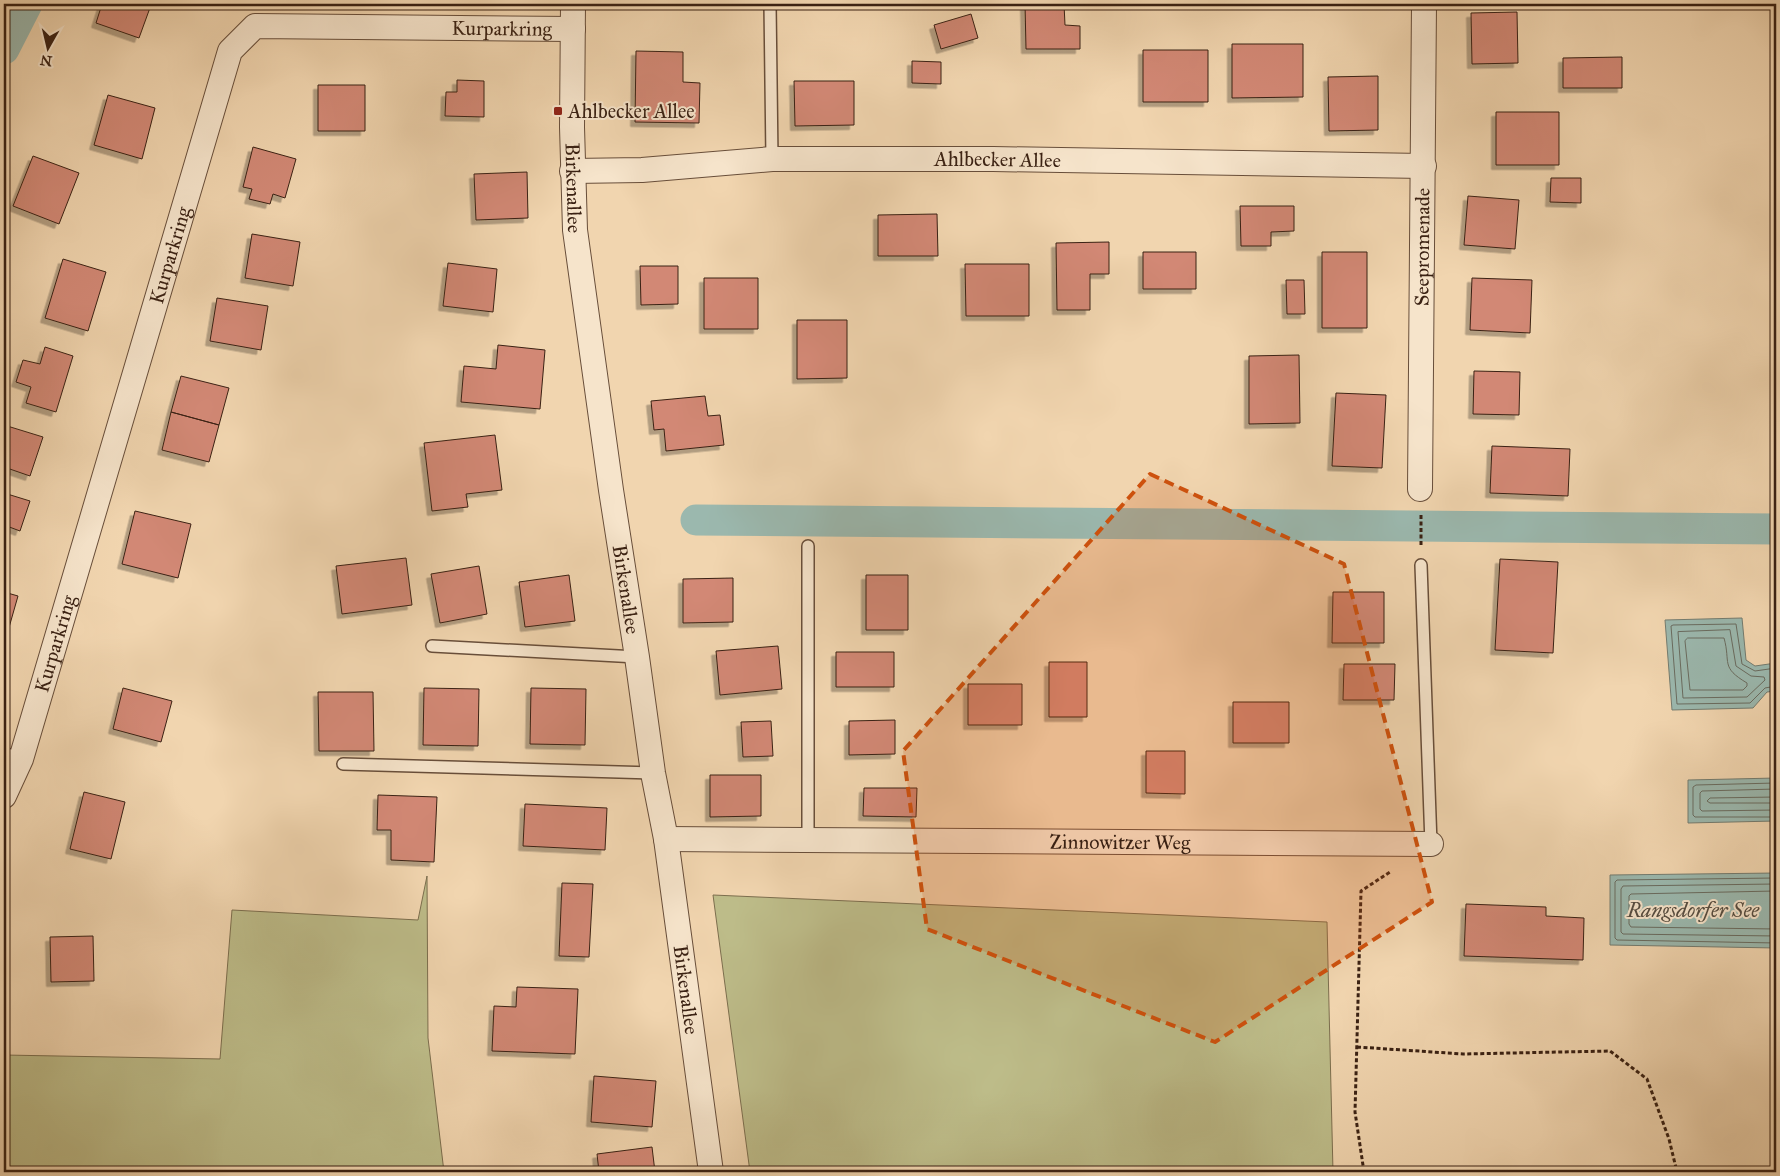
<svg xmlns="http://www.w3.org/2000/svg" width="1780" height="1176" viewBox="0 0 1780 1176" font-family="'IM FELL Great Primer',serif">
	<style>
		.green { fill: #bdbc89; stroke: #7c6e4e }
		.water { fill: #9bb8ae; stroke: #747c70 }
		.lines { fill: none; stroke-linecap: round; stroke-linejoin: round }
		.shore { stroke: #6a6c60; stroke-width: 1 }
		.canal { stroke: #9bb8ae; stroke-width: 31 }
		.building { fill: #d28875; stroke: #3a2113; filter: url(#shadow) }
		.service-casing { stroke: #684e3a; stroke-width: 14 }
		.minor-casing { stroke: #684e3a; stroke-width: 26 }
		.path { stroke: #3a2113; stroke-width: 3; stroke-dasharray: 4 2.5; stroke-linecap: butt }
		.service { stroke: #f6e4cb; stroke-width: 11 }
		.minor { stroke: #f6e4cb; stroke-width: 24 }
		.marked { fill: #ce510d; fill-opacity: 0.2; stroke: #ce510d; stroke-width: 4; stroke-dasharray: 10 6; stroke-linejoin: round }
		.poi-dot { fill: #8f2418; stroke: #f6e4cb; stroke-width: 2 }
		.labels { text-anchor: middle; dominant-baseline: central; stroke-width: 4; stroke-linejoin: round; paint-order: stroke }
		.street-label { font-size: 20px; fill: #3a2113; stroke: #f6e4cb }
		.poi-label { font-size: 20px; fill: #3a2113; stroke: #f6e4cb; text-anchor: start }
		.water-label { font-size: 21px; font-style: italic; fill: #574e42; stroke: #f6e4cb }
	</style>
	<defs>
		<filter id="shadow"><feDropShadow dx="-4.5" dy="4.5" stdDeviation="0" flood-color="#0004"/></filter>
	</defs>
	<rect width="100%" height="100%" fill="#f1d5af"/>
	<filter id="stains"><feTurbulence type="fractalNoise" baseFrequency=".004" numOctaves="4"/><feColorMatrix values="0 0 0 0 .2 0 0 0 0 .09 0 0 0 0 .02 0 0 0 .5 -.17"/></filter>
	<radialGradient id="worn" r=".72"><stop offset=".6" stop-color="#630" stop-opacity="0"/><stop offset="1" stop-color="#630" stop-opacity=".3"/></radialGradient>
	<path class="green" d="M427,876L428,1038L444,1172H4V1055L220,1059L232,910L418,920Z
		M713,895L1327,922L1333,1172H750Z"/>
	<path class="water" d="M1742,618L1746,660L1755,666L1776,663V691L1767,692L1753,708L1672,710L1665,620Z
		M1776,778V821L1688,823V780Z
		M1776,873V948L1610,945V875Z"/>
	<g class="lines">
		<path class="shore" d="M1730,630L1736,666L1751,676L1764,677L1765,680L1747,697L1683,698L1678,632Z
			M1688,638H1724C1731,663 1720,667 1747,683V686L1743,690H1690L1685,641Z
			M1776,668L1755,671L1742,664L1736,624L1673,625L1671,626L1677,704L1750,703L1765,688L1776,686
			M1776,783L1696,785L1693,787V815L1695,817H1776
			M1776,789L1702,791L1700,793V809L1702,811L1776,810
			M1776,797L1710,798L1707,801L1710,803H1776
			M1776,878L1617,880L1615,882V938L1617,940L1776,943
			M1776,884L1623,886L1621,889V932L1623,934L1776,936
			M1776,891L1631,894L1629,896V924L1631,927L1776,929"/>
		<path class="canal" d="M4,49L27,4
			M696,520L1776,529"/>
	</g>
	<path class="building" d="M102,4L151,5L139,38L96,23Z
		M1025,4H1064L1065,25L1080,26V49H1026Z
		M1517,12L1518,63L1472,64L1471,13Z
		M971,14L978,38L941,49L934,25Z
		M1232,44H1303V97L1232,98Z
		M1143,50H1208V102H1143Z
		M636,51L683,52V82L700,83L699,123L635,122Z
		M1622,57V88H1563V58Z
		M912,61L941,62V84L912,83Z
		M1378,76V130L1329,131L1328,77Z
		M457,80L484,81V117L445,116L446,92H457Z
		M794,81H854V125L795,126Z
		M318,85H365V131H318Z
		M108,95L155,108L142,159L94,145Z
		M1496,112H1559V165H1496Z
		M253,147L296,159L285,198L273,194L270,204L249,199L252,189L243,187Z
		M33,156L79,173L59,224L13,206Z
		M527,172L528,218L476,220L474,174Z
		M1551,178H1581V203L1550,202Z
		M1468,196L1519,200L1515,249L1464,245Z
		M1240,206H1294V231L1271,232V246H1241Z
		M937,214L938,256H878V215Z
		M252,234L300,242L293,286L245,278Z
		M1109,242V274H1090V310H1057L1056,243Z
		M1143,252H1196V289H1143Z
		M1322,252H1367V328H1322Z
		M63,259L106,272L88,331L45,318Z
		M448,263L497,269L493,312L443,306Z
		M965,264H1029V316H966Z
		M640,266H678V304L641,305Z
		M704,278H758V329H704Z
		M1472,278L1532,280L1530,333L1470,330Z
		M1286,280H1304L1305,314H1287Z
		M217,298L268,306L261,350L210,341Z
		M797,320H847V378L797,379Z
		M498,345L545,350L540,409L461,402L464,366L496,369Z
		M45,347L73,356L56,412L26,403L31,387L16,382L23,360L40,364Z
		M1299,355L1300,423L1249,424V356Z
		M1474,371L1520,372L1519,415L1473,414Z
		M181,376L229,388L219,425L171,412Z
		M1336,393L1386,395L1382,468L1332,466Z
		M705,396L708,416L720,415L724,445L666,451L664,429L654,430L651,401Z
		M171,412L219,425L209,462L162,450Z
		M4,425L43,437L30,476L4,467Z
		M495,435L502,490L466,494L468,507L432,511L424,443Z
		M1492,446L1570,449L1568,496L1490,493Z
		M4,493L30,501L20,531L4,525Z
		M135,511L191,524L178,578L122,564Z
		M406,558L412,605L342,614L336,566Z
		M1500,559L1558,562L1553,653L1495,650Z
		M479,566L487,614L440,623L431,574Z
		M569,575L575,621L525,627L519,582Z
		M866,575H908V630H866Z
		M733,578V622L683,623V579Z
		M4,592L18,596L4,645Z
		M1333,592H1384V643H1332Z
		M778,646L782,689L720,695L716,651Z
		M836,652H894V687H836Z
		M1049,662H1087V717H1049Z
		M1344,664H1395L1394,700H1343Z
		M968,684H1022V725H968Z
		M123,688L172,701L161,742L113,729Z
		M424,688L479,689L478,746L423,745Z
		M531,688L586,689L585,745L530,744Z
		M318,692H373L374,751H319Z
		M1233,702H1289V743H1233Z
		M895,720V754L849,755V721Z
		M771,721L773,756L743,757L741,722Z
		M1146,751H1185V794L1146,793Z
		M710,775H761V816L710,817Z
		M864,788H917L916,817L863,816Z
		M84,792L125,802L111,859L70,849Z
		M378,795L437,797L434,862L391,860V830H377Z
		M525,804L607,808L605,850L523,846Z
		M562,883L593,884L589,957L559,956Z
		M1466,904L1546,907V916L1584,918L1583,960L1464,956Z
		M93,936L94,981L51,982L50,937Z
		M517,987L578,989L575,1054L492,1051L494,1006L516,1007Z
		M594,1076L656,1081L652,1127L591,1122Z
		M652,1147L655,1172H599L597,1154Z"/>
	<g class="lines">
		<defs>
			<path id="service" d="M770,4L772,159
				M808,546V840
				M1421,565L1431,844
				M432,646L637,657
				M4,753L21,759
				M343,764L653,773"/>
			<g id="minor">
				<path id="s1" d="M573,4L572,127L575,230L611,490L637,657L653,773L666,839L711,1172"/>
				<path id="s2" d="M572,171L642,170L772,159H993L1424,166"/>
				<path id="s3" d="M1420,489L1424,4"/>
				<path id="s4" d="M4,796L21,759L230,51L255,26L573,29"/>
				<path id="s5" d="M666,839L1431,844"/>
			</g>
		</defs>
		<use href="#service" class="service-casing"/>
		<use href="#minor" class="minor-casing"/>
		<path class="path" d="M1421,515V546
			M1357,1047L1463,1054L1610,1051L1647,1079L1669,1139L1677,1172
			M1364,1172L1355,1112L1361,891L1390,872"/>
		<use href="#service" class="service"/>
		<use href="#minor" class="minor"/>
	</g>
	<path class="marked" d="M1150,474L1344,564L1432,902L1215,1042L927,929L903,751Z"/>
	<rect class="poi-dot" x="553" y="106" width="10" height="10" rx="2.5"/>
	<g class="labels">
		<g class="street-label">
			<text stroke="none"><textPath href="#s4" startOffset="1061">Kurparkring</textPath></text>
			<text stroke="none"><textPath href="#s2" startOffset="426">Ahlbecker Allee</textPath></text>
			<text stroke="none"><textPath href="#s1" startOffset="184">Birkenallee</textPath></text>
			<text stroke="none"><textPath href="#s3" startOffset="242">Seepromenade</textPath></text>
			<text stroke="none"><textPath href="#s4" startOffset="566">Kurparkring</textPath></text>
			<text stroke="none"><textPath href="#s1" startOffset="589">Birkenallee</textPath></text>
			<text stroke="none"><textPath href="#s4" startOffset="161">Kurparkring</textPath></text>
			<text stroke="none"><textPath href="#s5" startOffset="454">Zinnowitzer Weg</textPath></text>
			<text stroke="none"><textPath href="#s1" startOffset="994">Birkenallee</textPath></text>
		</g>
		<g class="poi-label">
			<text x="568" y="111">Ahlbecker Allee</text>
		</g>
		<g class="water-label">
			<text x="1693" y="910">Rangsdorfer See</text>
		</g>
	</g>
	<rect width="1780" height="1176" fill="none" stroke="#f1d5af" stroke-width="20"/>
	<rect x="5" y="5" width="1770" height="1166" fill="none" stroke="#3a2113" stroke-width="2.5"/>
	<rect x="10" y="10" width="1760" height="1156" fill="none" stroke="#3a2113"/>
	<g transform="translate(48 48) rotate(188)" stroke="#f6e4cb" stroke-width="4" paint-order="stroke">
	<path d="M0-4L9 19L0 12L-9 19Z" fill="#3a2113"/>
	<text y="-8" font-size="14" font-weight="bold" text-anchor="middle" fill="#3a2113">N</text>
	</g>
	<rect width="100%" height="100%" filter="url(#stains)"/>
	<rect width="100%" height="100%" fill="url(#worn)"/>
</svg>
